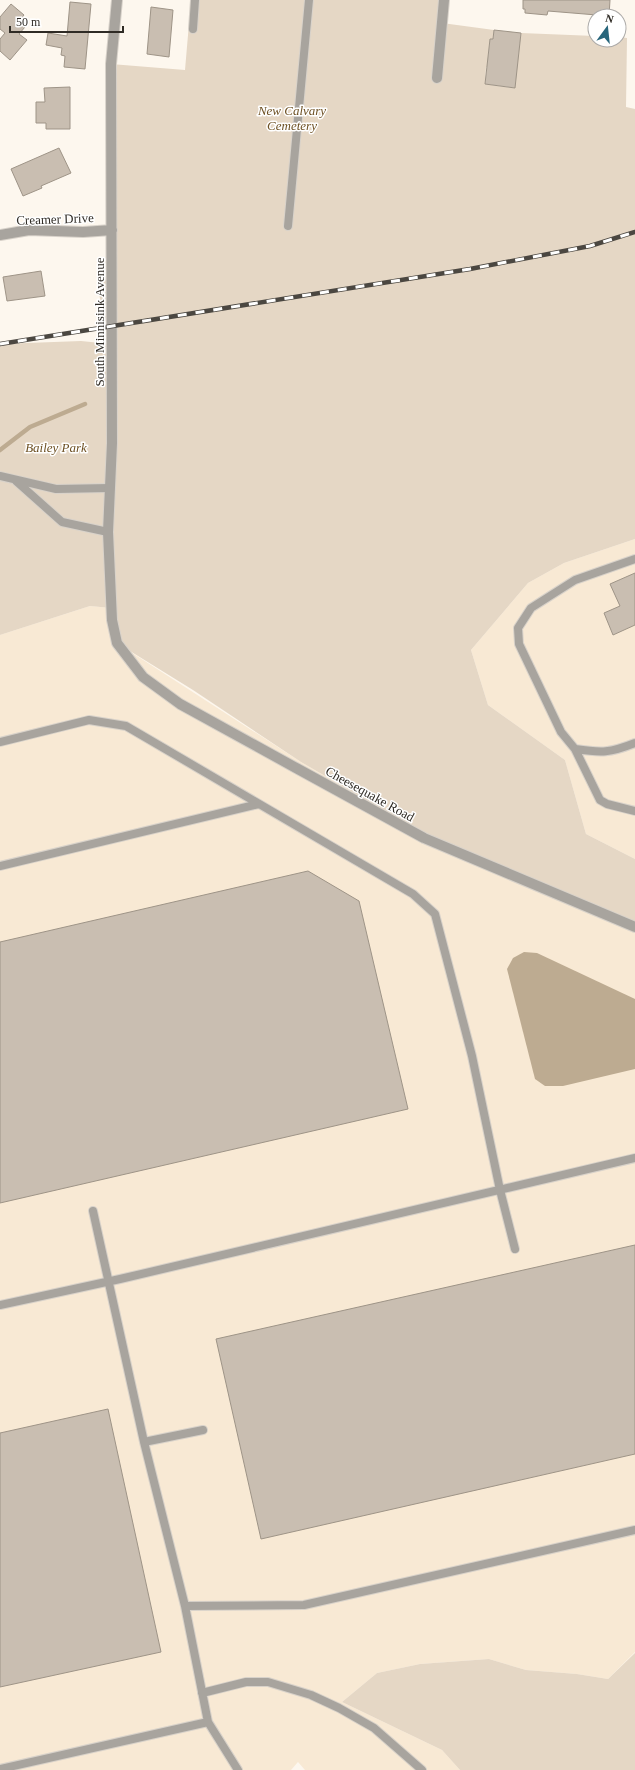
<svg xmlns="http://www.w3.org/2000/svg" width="635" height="1770" viewBox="0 0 635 1770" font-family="'Times New Roman',serif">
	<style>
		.built { fill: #f8e9d4 }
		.green { fill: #e5d7c5 }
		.water { fill: #bdab91 }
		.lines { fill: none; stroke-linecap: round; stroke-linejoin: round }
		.stream { stroke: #bdab91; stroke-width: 4.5 }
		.building { fill: #c9beb1; stroke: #9e9487 }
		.service-casing { stroke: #d8d2ca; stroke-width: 10 }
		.minor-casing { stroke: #d8d2ca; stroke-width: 12 }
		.service { stroke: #a8a49e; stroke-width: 8 }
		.minor { stroke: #a8a49e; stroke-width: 10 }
		.rail-casing { stroke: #4b4741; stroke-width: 4.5 }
		.rail { stroke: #fff; stroke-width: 3; stroke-dasharray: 9; stroke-linecap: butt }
		.labels { text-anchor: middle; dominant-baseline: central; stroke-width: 3; stroke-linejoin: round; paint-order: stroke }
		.park-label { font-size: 13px; font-style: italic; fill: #6d5023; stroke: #fff }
		.street-label { font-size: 13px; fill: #2f2b25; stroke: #fff }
	</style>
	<rect width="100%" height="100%" fill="#fdf7ee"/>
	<path class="built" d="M635,539V859L586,834L565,760L488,705L471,650L528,583L564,563Z
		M90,606L111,608L117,643L301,762L411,826L635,927V1652L608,1679L577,1674L526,1670L489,1659L420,1664L377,1673L342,1702L442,1750L460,1770H305L298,1762L291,1770H0V635Z"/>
	<path class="green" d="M191,0H444L442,23L494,30L493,39H490L488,57L490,67H486L485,84L514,88L521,33L595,36V40H619V37L627,38L626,107L635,109V539L564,563L528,583L471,650L488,705L565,760L586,834L635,859V927L570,900L411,826L301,762L193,690L117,643L111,608L90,606L0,635V344L81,341L111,344L99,294L112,260L111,64L185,70Z
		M635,1653V1770H460L442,1750L342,1702L377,1673L420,1664L489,1659L526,1670L577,1674L608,1679Z"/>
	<path class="water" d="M524,952L537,953L635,999V1069L563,1086H545L535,1079L507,969L513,958Z"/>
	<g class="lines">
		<path class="stream" d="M0,450L30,427L85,404"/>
	</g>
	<path class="building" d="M523,0H610L609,16L548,11L547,15L525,13V9H523Z
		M70,2L91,4L85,69L64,67L65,56L61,55L62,48L46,45L48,33L67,36Z
		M11,4L24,15L19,21L25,27L19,34L27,40L10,60L0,51V39L5,33L0,29V17Z
		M151,7L173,10L169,57L147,54Z
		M494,30L521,33L515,88L485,84L490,39H493Z
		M70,87V129H46V123H36V102H45L44,88Z
		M59,148L71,173L41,186L42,188L23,196L11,169Z
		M41,271L45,296L7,301L3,277Z
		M635,573V625L613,635L604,613L620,606L610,584Z
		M308,871L359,901L408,1109L0,1203V942Z
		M635,1245V1454L261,1539L216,1339Z
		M108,1409L161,1652L0,1687V1433Z"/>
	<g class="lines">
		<defs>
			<path id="service" d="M193,29L195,0
				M288,226L309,0
				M0,476L56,489L110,488
				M16,481L62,522L108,532
				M635,559L575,580L531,608L518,628L519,644L561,732L575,749C602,753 610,753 635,743
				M0,742L89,720L126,726L413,894L435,914L472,1056L500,1190L515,1249
				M575,749L600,800L607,804L635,811
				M0,866L259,804
				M93,1211L144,1442L185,1606
				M0,1305L120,1279L635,1158
				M144,1442L203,1430
				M202,1693L246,1682H268L311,1695L339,1708L374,1728L422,1770
				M0,1769L208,1722
				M238,1770L208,1722L185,1606L304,1605L635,1530"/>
			<path id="minor" d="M117,0L111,64L112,443L108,532L112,620L117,643L143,677L180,704L298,769L424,838L635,927
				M437,78L444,0
				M0,235L29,230L83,232L112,230"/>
		</defs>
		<use href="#service" class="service-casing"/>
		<use href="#minor" class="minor-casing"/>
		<use href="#service" class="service"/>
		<use href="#minor" class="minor"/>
		<defs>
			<path id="rail" d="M0,344L470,269L590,246L635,232"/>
		</defs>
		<use href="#rail" class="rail-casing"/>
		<use href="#rail" class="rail"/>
	</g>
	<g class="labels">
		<g class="park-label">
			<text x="292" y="110">New Calvary<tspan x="292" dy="15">Cemetery</tspan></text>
			<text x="56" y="447">Bailey Park</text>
		</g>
		<g class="street-label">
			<text transform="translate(55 219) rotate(-2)">Creamer Drive</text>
			<text transform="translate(99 322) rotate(-90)">South Minnisink Avenue</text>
			<text transform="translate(370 794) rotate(29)">Cheesequake Road</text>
		</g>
	</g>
	<g transform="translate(607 28) rotate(15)"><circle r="19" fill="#ffffff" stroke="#acaaa8"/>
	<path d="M0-3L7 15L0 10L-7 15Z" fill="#27657b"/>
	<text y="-6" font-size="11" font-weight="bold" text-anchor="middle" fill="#2f2b25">N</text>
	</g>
	<path d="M10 26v6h113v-6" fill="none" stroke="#2f2b25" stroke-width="2"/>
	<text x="16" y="26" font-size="12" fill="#2f2b25" stroke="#ffffff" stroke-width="3" paint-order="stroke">50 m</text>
</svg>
